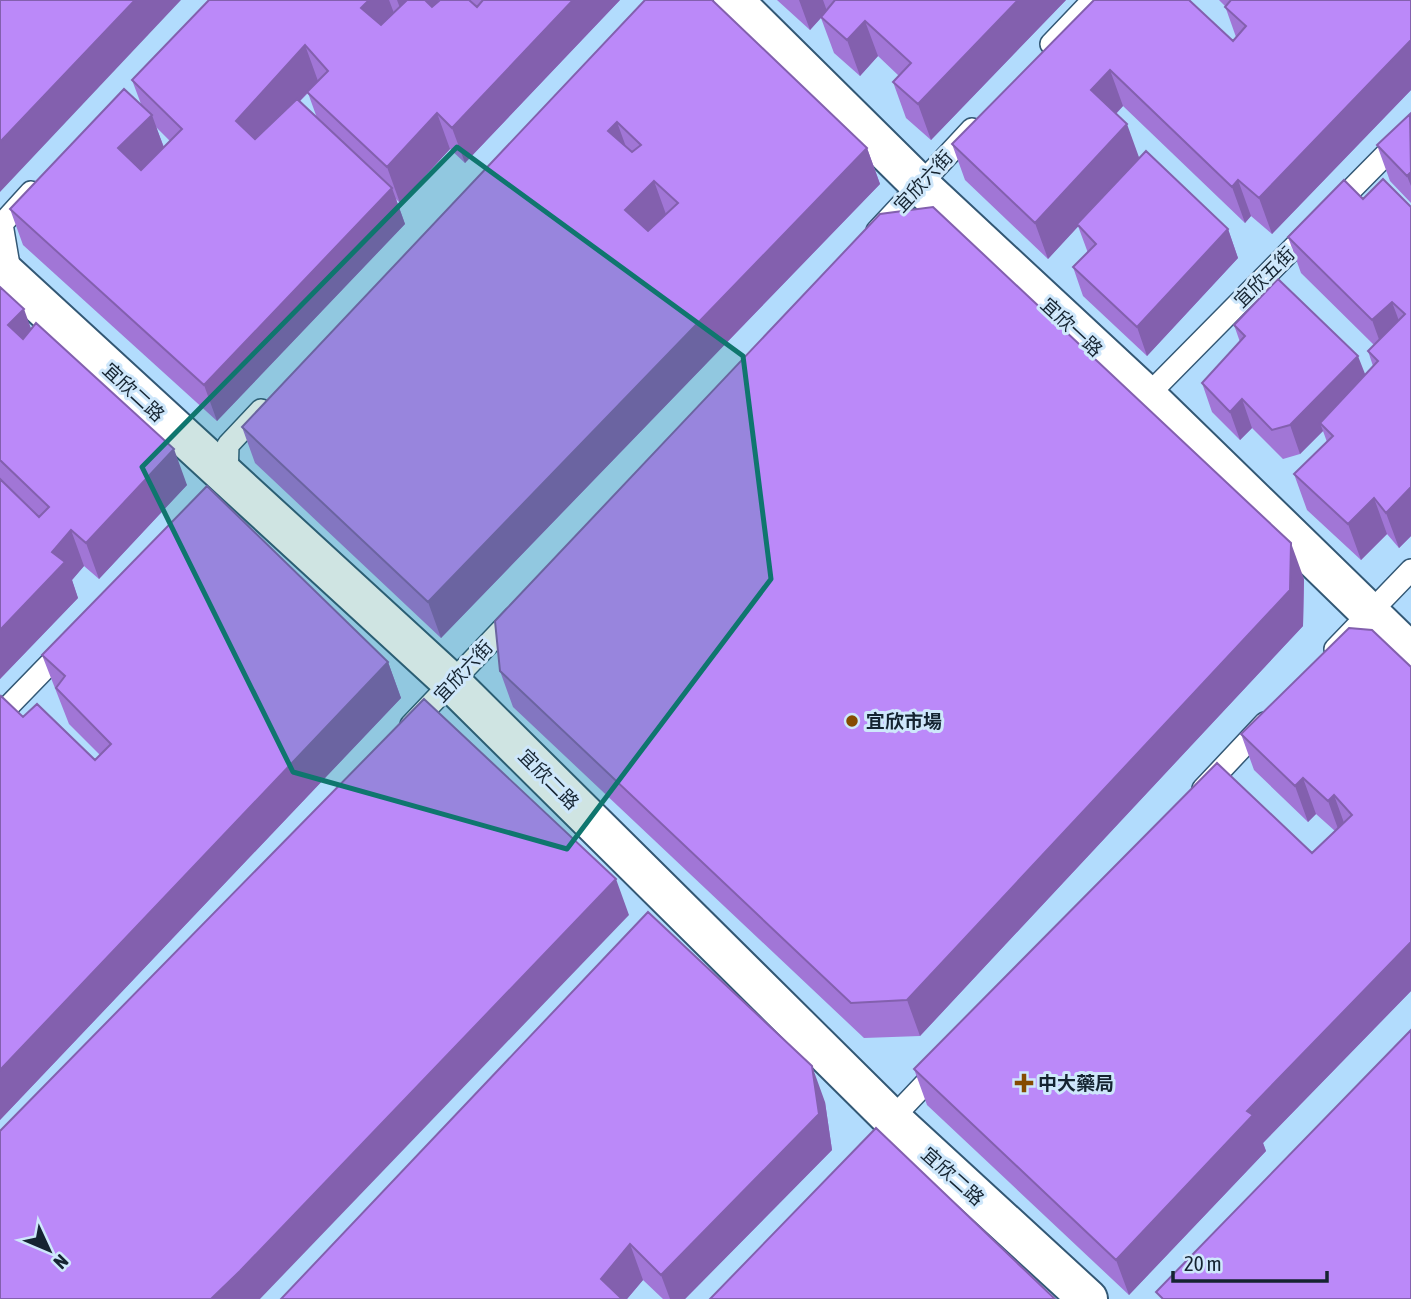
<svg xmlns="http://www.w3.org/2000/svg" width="1411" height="1299" viewBox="0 0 1411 1299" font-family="'Asap Condensed','Noto Sans TC',sans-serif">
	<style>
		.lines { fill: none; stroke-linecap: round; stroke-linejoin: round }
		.service-casing { stroke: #335875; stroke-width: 24 }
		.minor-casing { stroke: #335875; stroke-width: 42 }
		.service { stroke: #fff; stroke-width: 21 }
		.minor { stroke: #fff; stroke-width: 38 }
		.wall { fill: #a176d6; fill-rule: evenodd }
		.shaded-wall { fill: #8360ae }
		.building { fill: #bb89f9; stroke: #8360ae; stroke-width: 2; fill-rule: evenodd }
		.marked { fill: #0f766e; fill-opacity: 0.2; stroke: #0f766e; stroke-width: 5; stroke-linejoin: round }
		.poi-dot { fill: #854b00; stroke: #cee7fb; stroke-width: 2.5 }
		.labels { text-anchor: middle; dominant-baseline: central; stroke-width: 6; stroke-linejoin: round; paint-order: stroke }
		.street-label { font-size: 19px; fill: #152431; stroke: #cee7fb }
		.poi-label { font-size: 19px; font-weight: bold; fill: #152431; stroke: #cee7fb; text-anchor: start }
	</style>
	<rect width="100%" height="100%" fill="#b2dcfd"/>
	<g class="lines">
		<defs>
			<path id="service" d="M1051,44L1093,0
				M1334,207L1411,129
				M877,231L972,129
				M11,277L2,224L31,192
				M1147,396L1311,230
				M227,480L228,445L261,410
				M1335,649L1411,570
				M0,715L66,647
				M411,725L514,617
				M1203,789L1265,723
				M886,1125L941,1067"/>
			<path id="minor" d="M733,0L920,185L1147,396L1411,653
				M0,268L452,683L892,1119L1088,1299"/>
		</defs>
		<use href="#service" class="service-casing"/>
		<use href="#minor" class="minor-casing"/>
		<use href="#service" class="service"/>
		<use href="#minor" class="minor"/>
	</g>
	<path class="wall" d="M209,0H439L432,7L440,0H620L465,163L450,149L400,203L396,199L405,224L217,421L23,245L10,209L141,104L132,80ZM308,93L317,118L299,102ZM156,127L170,141L164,147Z
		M645,0L867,148L880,184L441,638L255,463L242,427Z
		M777,0H1066L931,140L906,118L893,82L899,76L878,56L860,76L834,53L821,18L810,30Z
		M1094,0L1233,41L1236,37L1225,6L1219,0H1411V90L1272,234L1251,216L1245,223L1123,106L1116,114L1139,158L1228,229L1238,258L1147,356L1083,296L1073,267L1088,253L1078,226L1048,259L965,180L952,144Z
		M1411,114V203L1390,181L1377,145Z
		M1363,199L1411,207V536L1399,548L1387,534L1361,560L1307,510L1294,474L1327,442L1323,431L1300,454L1283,459L1252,428L1240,440L1212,412L1202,383L1240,342L1234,325L1365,375L1373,366L1368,351L1374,345L1301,273L1288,237Z
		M0,287L31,329L187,485L99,579L84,566L72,580L78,598L0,679Z
		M1304,579L1303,626L920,1036L864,1038L513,707L500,671Z
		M42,655L388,662L401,698L0,1120L23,717L95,760L100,755L69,724Z
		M1411,667V991L1263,1143L1266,1151L1129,1295L927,1105L914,1069L1312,853L1335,831L1316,814L1308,822L1254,770L1241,734Z
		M825,1102L832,1150L685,1299H663L643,1280L627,1299H281Z"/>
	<path class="shaded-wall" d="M135,0H181L0,192V142Z
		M369,0H389L397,21L374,43L361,8Z
		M397,0H439L409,32Z
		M573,0H620L465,163L452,128Z
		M799,0H823L827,11L810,30Z
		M1018,0H1066L931,140L918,104Z
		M865,21L878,56L860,76L847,40Z
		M1411,40V90L1272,234L1259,198Z
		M305,45L318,81L249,157L236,121Z
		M1110,70L1123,106L1104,126L1091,90Z
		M437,113L450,149L400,203L387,167Z
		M152,115L165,151L132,184L118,148Z
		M617,122L630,158L608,131Z
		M1127,124L1140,160L1048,259L1035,223Z
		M867,148L880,184L441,638L428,602Z
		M1411,172V186L1407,176Z
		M1238,180L1251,216L1245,223L1232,187Z
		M654,181L667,217L638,246L625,210Z
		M392,188L405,224L217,421L204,385Z
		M1228,229L1238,258L1147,356L1137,327Z
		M1392,302L1405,337L1385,356L1372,320Z
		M24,309L37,345L21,361L8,325Z
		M1358,356L1369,384L1320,423L1323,431L1300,454L1290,425Z
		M1242,399L1252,428L1240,440L1230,412Z
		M174,449L187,485L99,579L86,543Z
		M1411,487V536L1399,548L1386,513Z
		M1374,498L1387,534L1361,560L1348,524Z
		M71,530L84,566L72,580L78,598L0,679V630L52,552Z
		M1291,543L1304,579L1303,626L920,1036L907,1000Z
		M388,662L401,698L0,1120V1070Z
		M1303,778L1316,814L1308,822L1295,786Z
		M1334,795L1347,831L1341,837L1328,801Z
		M616,879L629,915L260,1299H211Z
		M1411,942V991L1263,1143L1266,1151L1129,1295L1116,1260L1247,1111Z
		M812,1066L825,1102L832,1150L685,1299H670L661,1275Z
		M630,1244L643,1280L627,1299H608L601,1279Z"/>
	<path class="building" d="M0,0H135L0,142Z
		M209,0H369L361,8L381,25L407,0H425L432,7L440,0H469L477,7L483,0H573L452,128L437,113L387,167L307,92L328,71L305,45L236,121L255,139L297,99L392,188L204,385L10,209L124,89L152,115L118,148L141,170L182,129L132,80Z
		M645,0H712L867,148L428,602L242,427ZM617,122L641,145L632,152L608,131ZM654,181L678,203L648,231L625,210Z
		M835,0H1018L918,104L893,82L911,63L865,21L847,40L821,17Z
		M1094,0H1189L1233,41L1246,26L1225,7L1231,0H1411V40L1259,198L1238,180L1232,187L1110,70L1091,90L1127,124L1035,223L952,144Z
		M1410,114L1411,172L1407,176L1377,145Z
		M1146,151L1228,229L1137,327L1073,267L1096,244L1077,224Z
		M1383,179L1411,207V487L1386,513L1374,498L1348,524L1294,474L1333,436L1320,423L1378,361L1368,351L1405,314L1392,302L1372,320L1288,237L1344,180L1363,199Z
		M933,207L1291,543L1290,590L907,1000L851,1003L500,671L495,621L880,214Z
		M1278,279L1358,356L1290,425L1272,430L1242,399L1230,412L1202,383L1245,336L1234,325Z
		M0,287L24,309L8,325L23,339L36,323L174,449L86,543L71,530L52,552L65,562L0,630V479L39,517L49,507L0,460Z
		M207,486L388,662L0,1070V698L1,696L23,717L37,704L95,760L111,744L56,688L65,676L42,655Z
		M1349,628L1372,630L1411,667V942L1247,1111L1253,1115L1116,1260L914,1069L1217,763L1312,853L1352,815L1334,795L1328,801L1303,778L1295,786L1241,734Z
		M424,699L616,879L240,1271L211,1299H0V1131Z
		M648,912L812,1066L819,1114L661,1275L630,1244L601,1279L622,1299H281Z
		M1411,1030V1299H1163L1156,1292Z
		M876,1128L1055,1299H710Z"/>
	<path class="marked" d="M457,147L743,356L771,579L567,849L293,772L142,467Z"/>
	<g class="poi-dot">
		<circle cx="852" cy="721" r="7"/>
		<path d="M1020.5 1072.5h7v7h7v7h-7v7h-7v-7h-7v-7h7z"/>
	</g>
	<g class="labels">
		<g class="street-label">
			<text transform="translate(923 181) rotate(-47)">宜欣六街</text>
			<text transform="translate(1264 277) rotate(-45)">宜欣五街</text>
			<text transform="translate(1072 327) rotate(43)">宜欣一路</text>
			<text transform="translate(134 392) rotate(43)">宜欣二路</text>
			<text transform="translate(463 671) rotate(-47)">宜欣六街</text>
			<text transform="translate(549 779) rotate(45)">宜欣二路</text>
			<text transform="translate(953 1176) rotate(42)">宜欣二路</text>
		</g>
		<g class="poi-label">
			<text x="866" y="721">宜欣市場</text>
			<text x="1038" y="1083">中大藥局</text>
		</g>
	</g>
	<g transform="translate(49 1250) rotate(134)" stroke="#cee7fb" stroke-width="5" paint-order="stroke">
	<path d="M0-5L12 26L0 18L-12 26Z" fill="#152431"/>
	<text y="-10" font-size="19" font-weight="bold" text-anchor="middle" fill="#152431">N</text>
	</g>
	<path d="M1173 1271v10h154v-10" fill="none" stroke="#152431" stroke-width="3.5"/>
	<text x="1184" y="1271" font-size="21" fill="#152431" stroke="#cee7fb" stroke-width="5" paint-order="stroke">20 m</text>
</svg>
